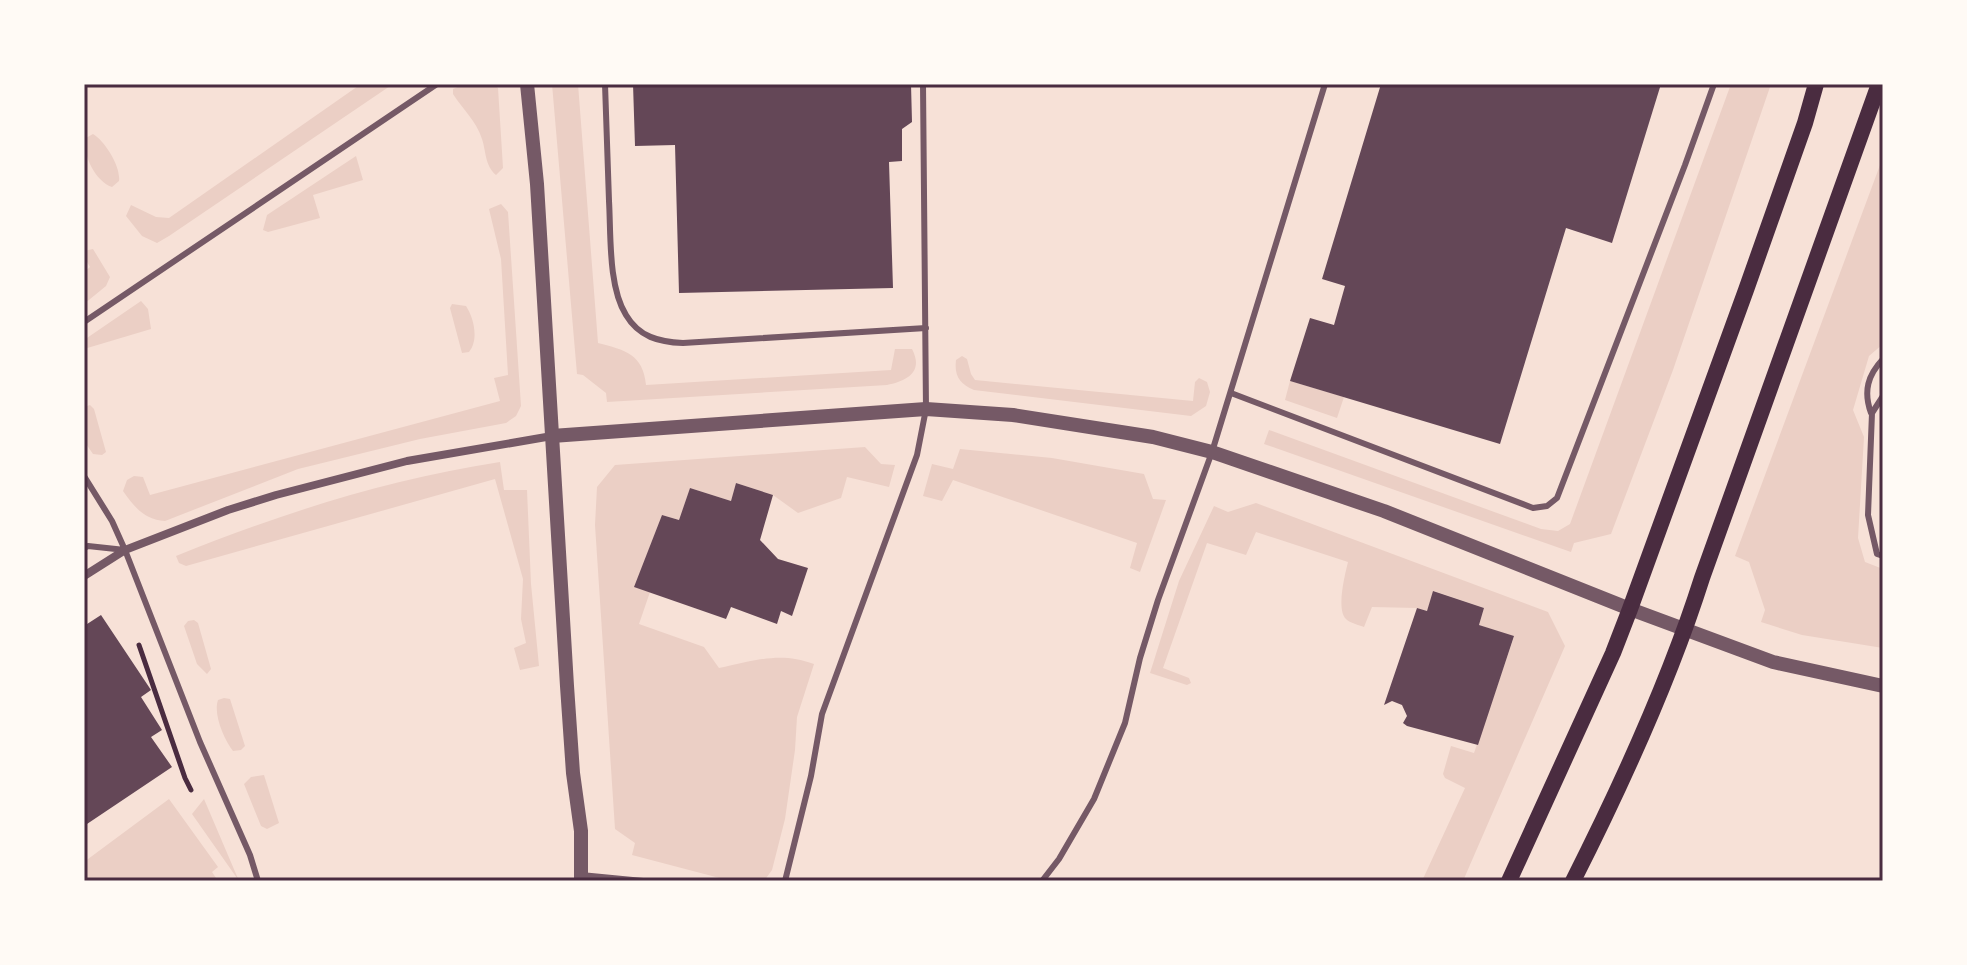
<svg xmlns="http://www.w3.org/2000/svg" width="1967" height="965" viewBox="0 0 1967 965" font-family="'Crimson Pro',serif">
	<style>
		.green { fill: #ebcfc5 }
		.building { fill: #644757 }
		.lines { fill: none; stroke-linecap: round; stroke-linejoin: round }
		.path { stroke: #4a2c40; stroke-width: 5 }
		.service { stroke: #755966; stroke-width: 6 }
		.minor { stroke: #755966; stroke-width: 8 }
		.tertiary { stroke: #755966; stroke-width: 14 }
		.secondary { stroke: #4a2c40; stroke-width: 16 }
		.neatline { fill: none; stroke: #4a2c40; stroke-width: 3 }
	</style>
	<rect width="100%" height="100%" fill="#f7e1d7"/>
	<path class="green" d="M361,84H393L169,236L157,243L142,236L126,216L131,205L156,217L169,218Z
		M464,84H494L498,88L503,168L496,175C485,166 486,151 482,139C476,120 463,110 453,94V89Z
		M552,84H578L598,343C625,350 643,354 646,385L891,370L895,349H912C924,372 907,381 887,385L607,402L606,393L583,375L577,374Z
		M1731,84H1771L1673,370L1611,534L1574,543L1571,552L1264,444L1269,430L1541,529L1558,531L1570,524Z
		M93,134C105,141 121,167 119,181L112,187C95,181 84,156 84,139Z
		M356,156L363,180L313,195L320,218L268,232L263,230L267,215Z
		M1883,157V344L1869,356L1853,410L1864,437L1858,538L1865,562L1883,569V648L1802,635L1761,622L1765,610L1749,562L1735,556Z
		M501,204L508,212L521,406L516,416L506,423L420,439L298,469L165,521C145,520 134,507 123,491L127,480L134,476L143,477L150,495L500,401L494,378L508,375L501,259L489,209Z
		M93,249L110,277L106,286L84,304V272L90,267L84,257V251Z
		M141,301L148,309L151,329L84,349V340Z
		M452,304L466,306C474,318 479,340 469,352L462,353L450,308Z
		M962,356L967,359L971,374L975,380L1193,401L1195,382L1199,378L1207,382L1210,392L1206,406L1191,416L974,390C960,384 954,376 956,360Z
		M1290,381L1344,397L1337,418L1285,400Z
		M90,405L94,409L106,452L102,455L93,454L84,441V407Z
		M865,447L881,464L895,465L889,487L847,477L841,498L798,513L773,495L736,483L731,501L690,488L679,520L662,515L635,586L650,592L639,624L704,647L719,668C755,661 779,651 814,664L797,717L795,750L785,819L772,870L764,881H731L632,855L635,843L615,829L595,525L597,487L615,465Z
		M960,449L1052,458L1144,474L1153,499L1166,500L1140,572L1130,568L1137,543L953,480L942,501L923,496L932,464L953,469Z
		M500,462L504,490H527L531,584L539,666L520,670L514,648L526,643L521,619L523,579L495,479L186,566L179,563L176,556C280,514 388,479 500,462Z
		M1256,503L1548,612L1565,646L1463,881H1422L1465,788L1445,778L1443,774L1451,746L1474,753L1514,637L1479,625L1484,608L1434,591L1427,611L1417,608L1372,607L1364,627C1359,625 1350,623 1346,619C1336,610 1345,574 1348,562L1256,532L1246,555L1207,543L1163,668L1189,678L1191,683L1187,685L1150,673L1179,581L1214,506L1228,512Z
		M194,620L198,623L211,669L207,674L197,664L184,626L188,621Z
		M224,698L230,699L245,746L241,750L233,751C224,739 213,714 218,700Z
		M264,775L279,823L267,829L261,826L244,784L251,777Z
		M169,799L218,867L212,872L218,881H89L84,874V862Z
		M204,799L239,881L192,814Z"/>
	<path class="building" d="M633,84H911L912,122L902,129V161L889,162L893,288L679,293L675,145L635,146Z
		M1381,84H1661L1612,243L1566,228L1500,444L1290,381L1310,318L1334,325L1345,286L1322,279Z
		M736,483L773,495L760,540L778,559L808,568L792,616L781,611L777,624L731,607L726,619L634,587L662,515L679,520L690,488L731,501Z
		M1433,591L1484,608L1479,625L1514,636L1478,745L1407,726L1403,723L1407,716L1402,705L1392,701L1384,705L1417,608L1427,611Z
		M101,615L151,690L141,697L162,730L151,737L172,767L84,826V626Z"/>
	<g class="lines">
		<path class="path" d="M139,645L185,778L191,790"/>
		<path class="service" d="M605,84C606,123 608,162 609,201C611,234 608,286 626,315C639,337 659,342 683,343L926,328
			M84,322L437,84
			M1231,393L1533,508L1547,506L1557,498L1685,165L1714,84
			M1883,396L1872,413L1868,515L1877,554L1883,556
			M1871,413C1863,391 1868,375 1883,359
			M84,476L112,521L125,550L200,742L250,855L258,881
			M84,548L88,546L125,550
			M581,875L643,881
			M785,881L811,776L822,714L917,455L926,409L923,84
			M1042,881L1059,859L1094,799L1125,723L1140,658L1158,600L1212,452L1325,84"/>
		<path class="minor" d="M84,576L125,550L228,510L276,495L407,461L552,436"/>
		<path class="tertiary" d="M527,84L537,184L567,686L573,773L581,831V881
			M552,436L926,409L1013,415L1153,437L1212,452L1384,511L1630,609L1773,662L1883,686"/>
		<path class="secondary" d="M1509,881L1613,653L1630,609L1746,290L1805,123L1816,84
			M1573,881C1622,784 1669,682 1702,578L1879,84"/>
	</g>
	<rect width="1967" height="965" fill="none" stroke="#fffaf5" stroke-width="172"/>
	<rect x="86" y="86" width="1795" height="793" class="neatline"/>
</svg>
